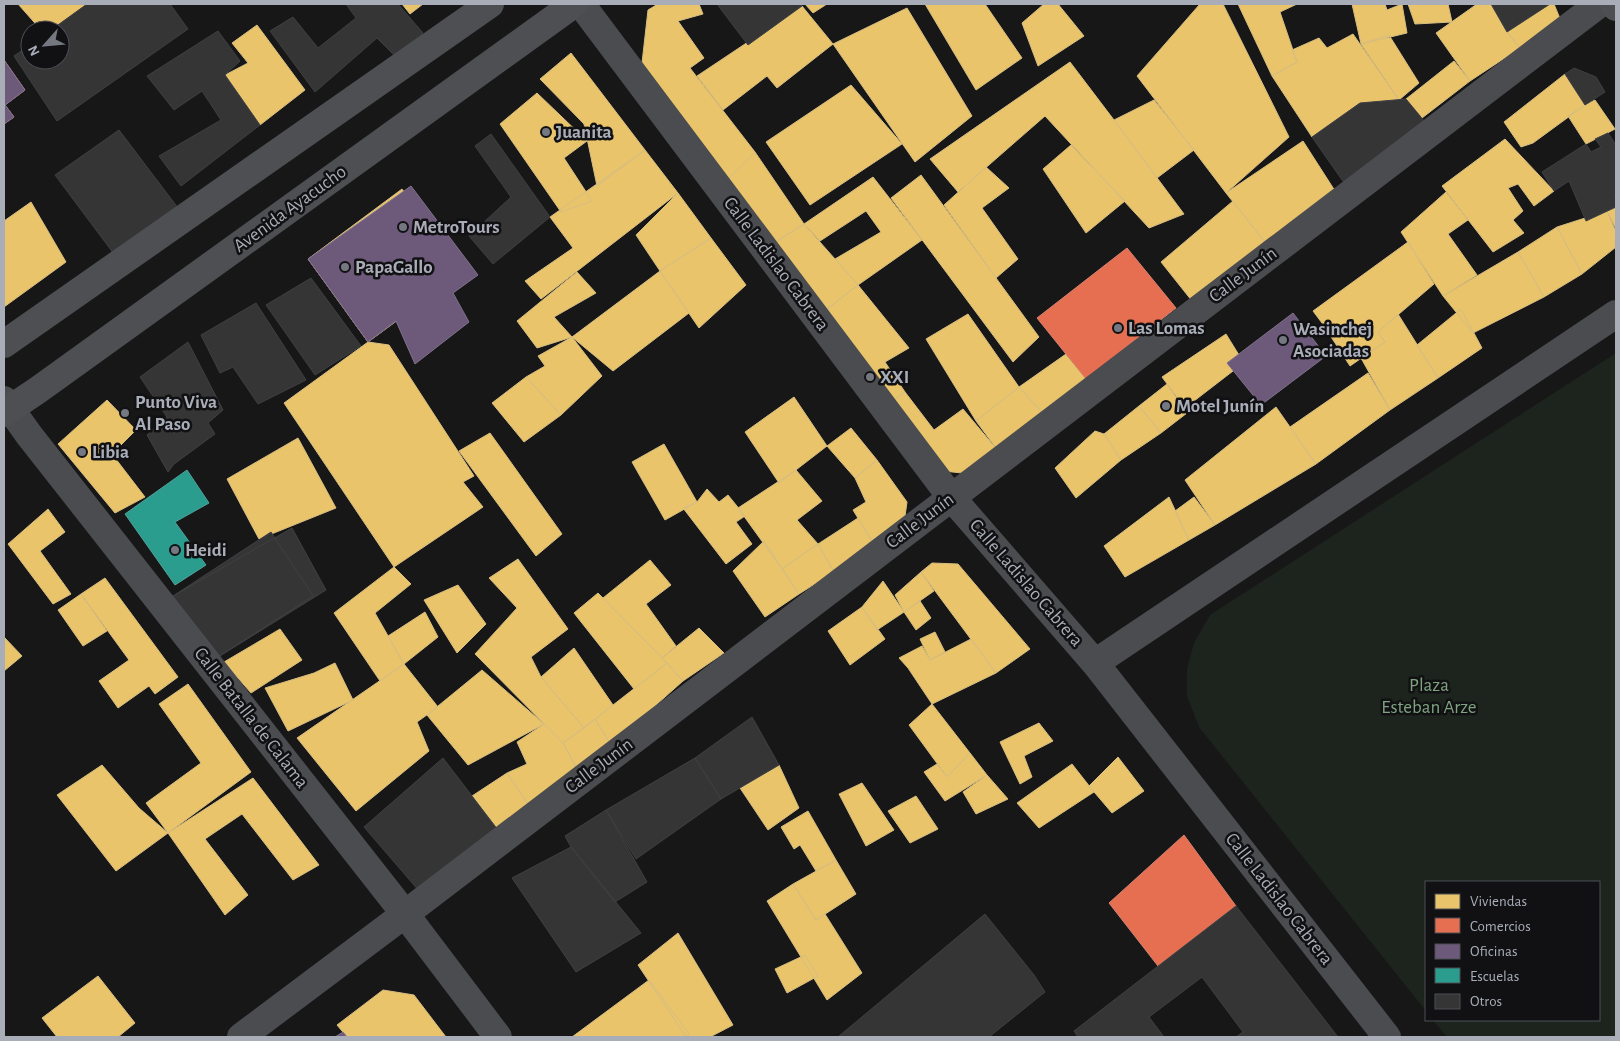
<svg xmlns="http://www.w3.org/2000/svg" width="1620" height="1041" viewBox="0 0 1620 1041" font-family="'Alegreya Sans',sans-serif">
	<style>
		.green { fill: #1d241e }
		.homes { fill: #e9c46a; stroke: #d6bd81 }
		.shops { fill: #e76f51; stroke: #d48270 }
		.offices { fill: #6d597a; stroke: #7f728d }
		.schools { fill: #2a9d8f; stroke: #50a29b }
		.building { fill: #353536; stroke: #3f4043 }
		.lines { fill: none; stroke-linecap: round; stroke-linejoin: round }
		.minor { stroke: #4b4c50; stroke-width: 28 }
		.major { stroke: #4d4f52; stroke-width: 28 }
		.poi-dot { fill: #757880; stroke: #111113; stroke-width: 2 }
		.labels { text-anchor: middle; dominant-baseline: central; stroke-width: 5; stroke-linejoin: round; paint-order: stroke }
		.poi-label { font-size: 19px; font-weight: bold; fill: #a8adb8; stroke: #111113; text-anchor: start }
		.street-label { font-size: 19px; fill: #a8adb8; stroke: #111113 }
		.park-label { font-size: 19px; fill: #7fa381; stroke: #111113 }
	</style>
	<rect width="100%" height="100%" fill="#171717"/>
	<path class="green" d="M1616,353V1037H1447L1433,1020H1599V882H1426V1011L1199,727L1187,696V669L1194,643L1210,615Z"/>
	<path class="homes" d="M18,4H87L51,30H41Z
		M402,4H423L410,14Z
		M658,4H699L703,14L678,21L704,58L690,68L755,152L728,179L642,63L648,10Z
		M805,4H827L813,13Z
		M925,4H985L1022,58L976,90Z
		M1044,4H1058L1084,36L1038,66L1022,23Z
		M1200,4H1223L1289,137L1226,193L1137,76Z
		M1238,4H1297L1280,12L1297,62L1272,76Z
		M1352,4H1385L1387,10L1402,4L1407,33L1361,44Z
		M1408,4H1448L1452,22L1415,24Z
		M1477,4H1491L1507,32L1520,48L1470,81L1436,33Z
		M1550,4H1554L1561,21L1520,48L1507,32Z
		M802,6L833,44L777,88L767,76L723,110L697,76Z
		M907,8L972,116L915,162L833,44Z
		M257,25L305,90L260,125L225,75L248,63L232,43Z
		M1353,34L1399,100L1360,103L1312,137L1272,76L1297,62L1292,50L1319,38L1327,48Z
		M1389,35L1419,83L1399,100L1361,44Z
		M571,53L645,150L597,186L584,124L540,79Z
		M1454,61L1470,81L1422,118L1406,99Z
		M1070,62L1114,120L1184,214L1149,228L1045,116L958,192L930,159Z
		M1565,74L1585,105L1533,143L1521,147L1504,122Z
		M851,85L902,144L810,205L766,142Z
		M537,93L587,141L564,158L592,201L561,212L500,124Z
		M1154,100L1194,150L1157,178L1114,120Z
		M1595,100L1615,129L1586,144L1568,116L1585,105Z
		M1505,139L1554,191L1534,206L1518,184L1508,188L1523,211L1513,220L1524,233L1493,252L1442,186Z
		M1303,141L1337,194L1268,246L1226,193Z
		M1071,145L1125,201L1086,233L1043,169Z
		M645,150L678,193L541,299L525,281L573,248L550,217Z
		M755,152L804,224L774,243L728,179Z
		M986,167L1009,188L982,208L1018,259L996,278L944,205Z
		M921,175L1039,337L1013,362L891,198Z
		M873,177L922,240L858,285L835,259L881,232L866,211L820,241L804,224Z
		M402,189L463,272L368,342L308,259Z
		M1446,192L1468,220L1448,234L1477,275L1443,296L1401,232Z
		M678,193L711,238L660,271L636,235Z
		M1233,201L1268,246L1196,306L1161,262Z
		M31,202L66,262L4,307V221Z
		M1616,207V229L1607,211Z
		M1607,211L1616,232V247L1582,274L1557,227Z
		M804,224L858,285L822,313L774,243Z
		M1557,227L1582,274L1544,297L1518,252Z
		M711,238L746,285L699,328L660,271Z
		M1408,242L1434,284L1378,332L1385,342L1350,366L1322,323L1313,311Z
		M1518,252L1544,297L1473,333L1443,296Z
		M660,271L689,313L613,371L572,337Z
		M577,272L596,293L554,317L572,337L537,348L517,321Z
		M858,285L909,348L885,362L905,392L891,402L822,313Z
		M1461,309L1482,348L1438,378L1417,345Z
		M968,314L1019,387L976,421L926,339Z
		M1398,314L1438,378L1390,410L1361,358L1385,342L1378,332Z
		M1226,334L1239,355L1227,363L1233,371L1185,408L1162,377Z
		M572,337L602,376L561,415L526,377L545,366L538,356Z
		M368,342L389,345L474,476L463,482L483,507L394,567L284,403Z
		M1066,354L1090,383L1046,417L1019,387Z
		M1368,373L1390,410L1316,464L1290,427Z
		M526,377L561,415L524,442L492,403Z
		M1167,384L1187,413L1161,433L1139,406Z
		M1019,387L1043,413L999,452L976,421Z
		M905,392L934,430L963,409L999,452L962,473L943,471L891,402Z
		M794,397L827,446L779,483L745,432Z
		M107,400L136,430L112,454L145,497L115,513L58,444Z
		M1139,406L1161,433L1121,460L1104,434Z
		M1276,407L1316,464L1215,525L1185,480Z
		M851,428L877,460L855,478L827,446Z
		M1095,431L1104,434L1121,460L1076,498L1055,468Z
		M490,433L562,534L536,556L459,451Z
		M298,438L336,508L259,539L227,479Z
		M664,444L697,502L665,520L632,462Z
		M877,460L907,502L903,531L875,546L853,510L866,502L855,478Z
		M796,470L822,501L797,520L818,544L782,569L738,508Z
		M707,489L719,502L728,495L745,516L736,522L752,544L726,564L683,508L697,502Z
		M1169,497L1189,540L1125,577L1104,546Z
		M1194,497L1215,525L1189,540L1175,511Z
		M48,509L65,532L40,551L71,594L53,604L8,544Z
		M858,518L875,546L834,572L818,544Z
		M764,541L799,594L765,617L733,571Z
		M818,544L834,572L799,594L782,569Z
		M518,559L568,629L531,657L541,677L584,728L563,743L475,654L517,608L489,578Z
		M650,560L671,585L646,604L676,646L662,658L603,598Z
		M932,563L958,564L1030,649L996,673L921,572Z
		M394,567L411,584L375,613L404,664L380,681L334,613Z
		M921,572L934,591L904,612L895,595Z
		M105,578L178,677L155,694L149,686L118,708L99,681L129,660L81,594Z
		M883,581L904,612L877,630L862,607Z
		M458,585L486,624L457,653L424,600Z
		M598,593L667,663L634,689L574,613Z
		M81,594L107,631L83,646L58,610Z
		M920,601L931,618L916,630L904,612Z
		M862,607L885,639L850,665L828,631Z
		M425,612L438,637L404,664L388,636Z
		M699,628L724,653L683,681L662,658Z
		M280,629L302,660L251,693L224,662Z
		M935,632L945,652L930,660L920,639Z
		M4,637L22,656L4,671Z
		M971,639L996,673L932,704L908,668L899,658L922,646L930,660Z
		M574,648L613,705L584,728L541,677Z
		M335,663L353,700L288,731L265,688L314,673Z
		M667,663L683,681L611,745L595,719Z
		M404,664L438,707L417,722L429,751L356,811L297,738Z
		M482,670L544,724L468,765L427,715Z
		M188,684L251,772L168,833L146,803L201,763L159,704Z
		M932,704L970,753L947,777L909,725Z
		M595,719L611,745L577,769L563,743Z
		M1039,723L1053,741L1024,756L1032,777L1020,784L1000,742Z
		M544,724L563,743L577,769L528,804L507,773L527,764L517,742Z
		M970,753L987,775L945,801L924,772L937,764L947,777Z
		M1118,757L1144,791L1112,813L1089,786Z
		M1072,764L1094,792L1039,828L1017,803Z
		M102,765L139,808L168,833L116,871L57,795Z
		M779,765L799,808L768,830L740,788Z
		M507,773L528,804L498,830L472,796Z
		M987,775L1008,799L976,814L963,792Z
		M253,778L319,865L293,880L242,814L205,839L248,895L225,915L168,833Z
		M862,783L894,830L866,846L839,794Z
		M916,796L938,829L910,843L888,811Z
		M808,811L836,860L816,871L800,845L794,849L781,827Z
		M836,860L856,894L816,920L793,884Z
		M793,884L816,920L825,914L862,973L827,1000L767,901Z
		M678,933L733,1025L710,1037H686L638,965Z
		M805,955L818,976L787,993L775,969Z
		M98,976L135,1023L118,1037H57L42,1018Z
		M649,980L689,1034L685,1037H572Z
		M383,990L414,995L446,1037H347L337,1025Z"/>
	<path class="shops" d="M4,60L25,90L5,105L14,117L4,124Z
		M1127,248L1176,308L1086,379L1037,318Z
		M1184,835L1236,906L1158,966L1109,903Z"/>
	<path class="offices" d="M4,60L25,90L5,105L14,117L4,124Z
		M411,186L478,275L453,293L469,322L415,364L396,321L368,342L308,259Z
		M1293,313L1326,356L1261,405L1227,363Z
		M343,1032L347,1037H335Z"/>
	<path class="schools" d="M187,470L209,503L175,522L206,565L175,585L125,514Z"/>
	<path class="building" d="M87,4H170L188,29L57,121L14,56L30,45V60H60V30H51Z
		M346,4H398L423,33L396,57L377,38L315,92L270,31L293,17L318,48L356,18Z
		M717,4H800L802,6L748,45Z
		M1491,4H1550L1507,32Z
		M218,31L240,61L225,75L260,125L181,186L159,156L221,120L202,91L174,110L147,76Z
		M1574,68L1596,77L1605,92L1585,105L1565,74Z
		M1406,99L1425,122L1347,187L1312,137L1360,103Z
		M119,130L178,208L114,254L55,175Z
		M1608,133L1616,145V194L1614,195L1616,198V207L1586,221L1569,181L1554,191L1542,172L1586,144L1591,152L1601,147L1595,139Z
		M491,134L550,217L493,264L469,236L511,197L475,146Z
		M311,278L361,346L315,375L266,305Z
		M256,303L306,380L258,404L233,367L220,373L201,335Z
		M188,342L223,410L208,423L215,434L174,464L168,472L147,435L167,417L140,377Z
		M292,528L326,590L215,659L173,596Z
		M271,532L313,596L215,659L173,596Z
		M752,717L779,765L721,799L695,758Z
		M443,758L498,830L420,892L364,827Z
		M695,758L721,799L636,859L606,810Z
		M606,810L647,882L615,902L571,847L565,836Z
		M571,847L641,933L576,972L512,878Z
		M1236,906L1338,1037H1236L1243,1032L1202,977L1149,1017L1164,1037H1078L1074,1031Z
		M985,914L1034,975L1045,992L989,1037H838Z"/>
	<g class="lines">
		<path class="minor" d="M581,4L951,497L1095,663L1387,1037
			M4,400L29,435L405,914L498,1037
			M1095,663L1616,314
			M241,1037L405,914L1599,4"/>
		<path class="major" d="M1614,4L1616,7
			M4,344L490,4
			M4,413L38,390L574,4"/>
	</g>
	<g class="poi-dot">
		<circle cx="546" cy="132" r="5"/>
		<circle cx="403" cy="227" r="5"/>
		<circle cx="345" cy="267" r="5"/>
		<circle cx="1118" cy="328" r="5"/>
		<circle cx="1283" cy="340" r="5"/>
		<circle cx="870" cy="377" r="5"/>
		<circle cx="1166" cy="406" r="5"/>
		<circle cx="125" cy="413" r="5"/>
		<circle cx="82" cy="452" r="5"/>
		<circle cx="175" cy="550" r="5"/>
	</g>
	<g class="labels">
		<g class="poi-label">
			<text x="556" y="132">Juanita</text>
			<text x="413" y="227">MetroTours</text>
			<text x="355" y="267">PapaGallo</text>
			<text x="1128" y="328">Las Lomas</text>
			<text x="1293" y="329">Wasinchej<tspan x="1293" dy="22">Asociadas</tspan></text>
			<text x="880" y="377">XXI</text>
			<text x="135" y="402">Punto Viva<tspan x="135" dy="22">Al Paso</tspan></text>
			<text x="1176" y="406">Motel Junín</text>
			<text x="92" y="452">Libia</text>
			<text x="185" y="550">Heidi</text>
		</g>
		<g class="street-label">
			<text transform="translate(290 209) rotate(-36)">Avenida Ayacucho</text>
			<text transform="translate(776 264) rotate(53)">Calle Ladislao Cabrera</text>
			<text transform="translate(1243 275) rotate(-37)">Calle Junín</text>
			<text transform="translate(920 521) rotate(-37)">Calle Junín</text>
			<text transform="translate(1026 583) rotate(49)">Calle Ladislao Cabrera</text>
			<text transform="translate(251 718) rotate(52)">Calle Batalla de Calama</text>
			<text transform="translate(599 766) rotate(-37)">Calle Junín</text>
			<text transform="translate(1279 899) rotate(52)">Calle Ladislao Cabrera</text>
		</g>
		<g class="park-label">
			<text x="1429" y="685">Plaza<tspan x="1429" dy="22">Esteban Arze</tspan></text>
		</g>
	</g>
	<rect width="1620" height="1041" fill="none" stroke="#a8adb8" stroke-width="10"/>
	<rect x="1425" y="881" width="175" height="140" fill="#111113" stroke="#4d4f55"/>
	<rect x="1435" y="894" width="25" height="15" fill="#e9c46a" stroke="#4d4f55"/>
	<text x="1470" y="906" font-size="15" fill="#a8adb8">Viviendas</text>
	<rect x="1435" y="918" width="25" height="15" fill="#e76f51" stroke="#4d4f55"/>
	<text x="1470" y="931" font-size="15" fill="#a8adb8">Comercios</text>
	<rect x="1435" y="944" width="25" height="15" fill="#6d597a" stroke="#4d4f55"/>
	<text x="1470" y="956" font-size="15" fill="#a8adb8">Oficinas</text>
	<rect x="1435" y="968" width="25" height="15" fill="#2a9d8f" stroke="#4d4f55"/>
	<text x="1470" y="981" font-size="15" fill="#a8adb8">Escuelas</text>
	<rect x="1435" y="994" width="25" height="15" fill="#353536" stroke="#4d4f55"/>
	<text x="1470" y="1006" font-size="15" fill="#a8adb8">Otros</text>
	<g transform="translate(45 45) rotate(243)"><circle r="24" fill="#111113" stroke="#4d4f55"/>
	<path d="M0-4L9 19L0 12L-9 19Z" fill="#757880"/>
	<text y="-8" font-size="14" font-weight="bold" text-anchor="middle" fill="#a8adb8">N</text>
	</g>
</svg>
